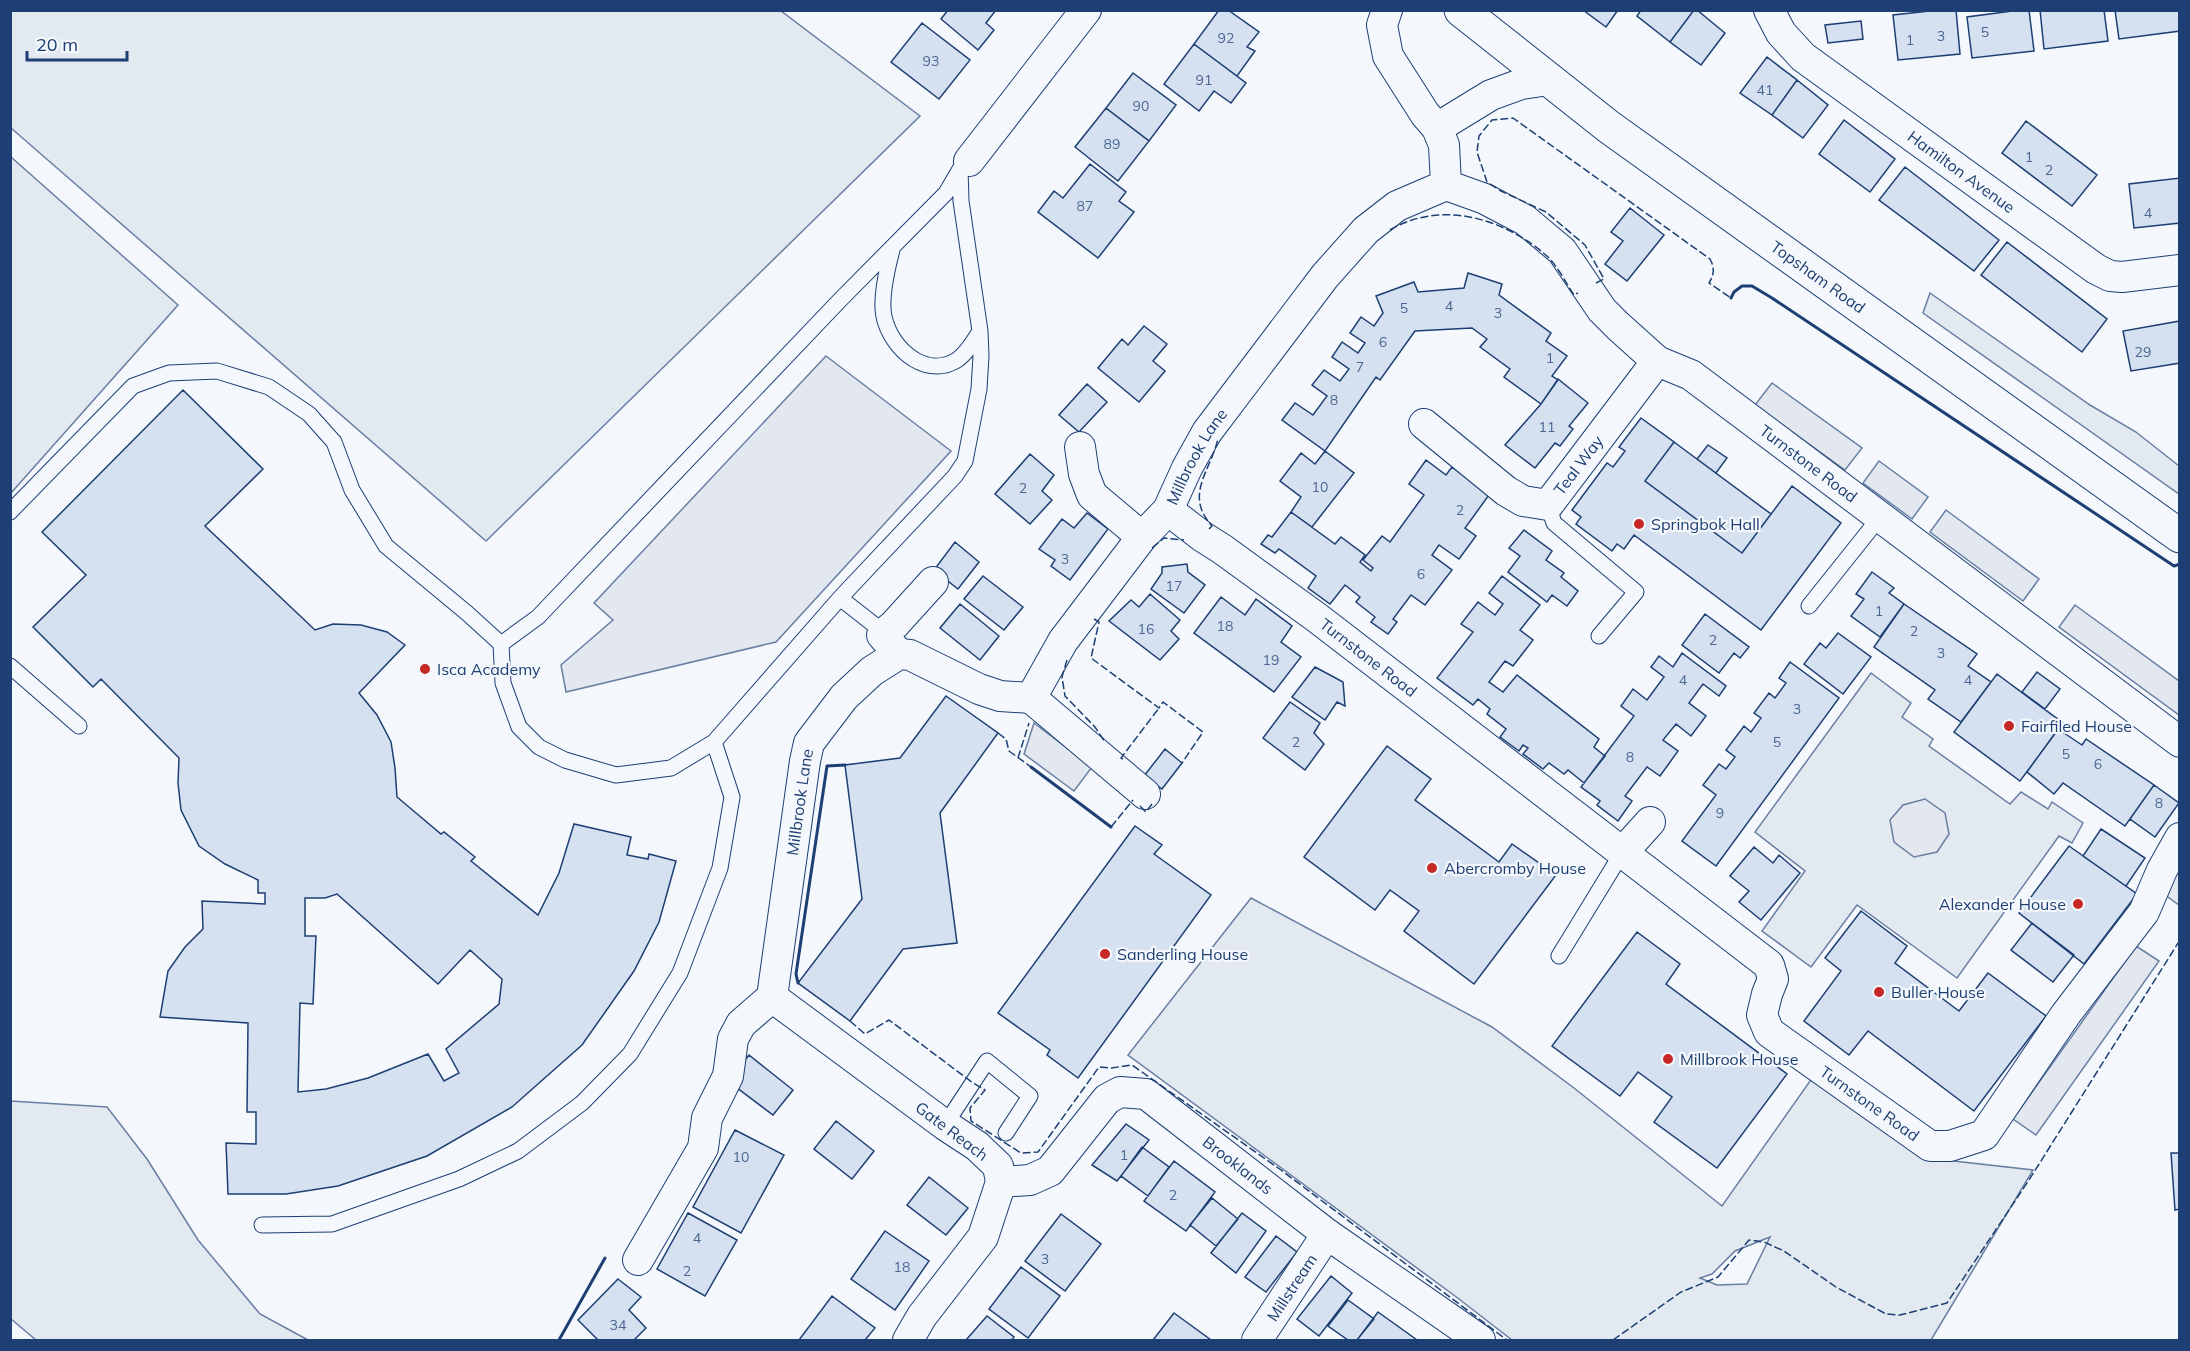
<svg xmlns="http://www.w3.org/2000/svg" width="2190" height="1351" viewBox="0 0 2190 1351" font-family="Mulish,sans-serif">
	<style>
		.green { fill: #e3e9f0; stroke: #687fa3; stroke-width: 1.5; fill-rule: evenodd }
		.parking { fill: #e3e8f0; stroke: #687fa3; stroke-width: 1.5 }
		.building { fill: #d5e0f0; stroke: #1d3f73; stroke-width: 1.5; fill-rule: evenodd }
		.lines { fill: none; stroke-linecap: round; stroke-linejoin: round }
		.lane-casing { stroke: #1d3f73; stroke-width: 17 }
		.street-casing { stroke: #1d3f73; stroke-width: 32 }
		.primary-casing { stroke: #1d3f73; stroke-width: 35 }
		.lane { stroke: #f4f7fb; stroke-width: 15 }
		.street { stroke: #f4f7fb; stroke-width: 30 }
		.primary { stroke: #f4f7fb; stroke-width: 33 }
		.fence { stroke: #1d3f73; stroke-width: 1.5; stroke-dasharray: 8 3; stroke-linecap: butt }
		.wall { stroke: #1d3f73; stroke-width: 3 }
		.poi-dot { fill: #c62828; stroke: #f4f7fb; stroke-width: 2 }
		.labels { text-anchor: middle; dominant-baseline: central; stroke-width: 4.5; stroke-linejoin: round; paint-order: stroke }
		.number-label { font-size: 14px; fill: #4b6792 }
		.street-label { font-size: 16px; fill: #1d3f73; stroke: #f4f7fb }
		.poi-label { font-size: 16px; fill: #1d3f73; stroke: #f4f7fb; text-anchor: start }
	</style>
	<rect width="100%" height="100%" fill="#f4f7fb"/>
	<path class="green" d="M11,10L781,11L920,116L486,541L11,128Z
		M11,157L178,305L11,493Z
		M1930,293L2090,405L2136,432L2179,466V494L1923,313Z
		M1871,673L1911,703L1902,717L1933,739L1929,746L2010,804L2021,792L2048,809L2052,802L2083,823L2072,843L2059,836L1957,978L1857,905L1811,967L1762,931L1805,871L1755,832Z
		M1251,898L1492,1027L1574,1088L1722,1206L1815,1074L1936,1159L2033,1170L1931,1340H1512L1459,1299L1128,1055ZM1770,1237L1747,1284L1717,1285L1700,1278L1712,1274L1735,1251Z
		M10,1101L107,1107L147,1159L198,1240L260,1314L308,1340H36L11,1319Z"/>
	<path class="parking" d="M826,356L951,451L776,642L566,692L561,665L613,620L594,603Z
		M1772,383L1862,448L1845,470L1755,405Z
		M1879,461L1928,497L1912,519L1863,483Z
		M1946,510L2039,579L2023,601L1930,532Z
		M2075,605L2179,681V715L2059,627Z
		M1034,723L1092,767L1074,791L1024,754Z
		M1925,799L1945,813L1949,834L1937,852L1914,857L1894,842L1890,820L1903,805Z
		M2179,865V905L2161,892Z
		M2136,946L2159,961L2036,1135L2013,1119Z"/>
	<path class="building" d="M948,10H996L986,23L994,30L978,50L941,19Z
		M1219,10H1228L1259,32L1247,47L1255,51L1237,76L1194,44Z
		M1583,10H1618L1606,27Z
		M1641,10H1694L1670,42L1637,16Z
		M1694,10H1697L1725,33L1701,65L1670,42Z
		M1939,10H1956L1960,54L1898,60L1893,15Z
		M2020,10H2029L2034,51L1972,58L1967,17Z
		M2040,10H2104L2108,41L2044,49Z
		M2115,10H2179L2180,31L2119,39Z
		M1861,21L1863,39L1828,43L1825,25Z
		M922,23L970,60L939,99L891,62Z
		M1194,44L1246,83L1231,103L1214,91L1199,111L1164,84Z
		M1767,57L1797,80L1772,115L1740,93Z
		M1133,73L1176,105L1149,141L1106,108Z
		M1797,80L1828,105L1803,138L1772,115Z
		M1106,108L1149,141L1118,181L1075,147Z
		M1844,120L1895,159L1870,192L1819,154Z
		M2026,121L2097,175L2072,206L2002,153Z
		M1090,164L1126,192L1119,201L1134,212L1098,258L1038,212L1054,191L1063,198Z
		M1905,167L1999,240L1974,271L1879,200Z
		M2180,178V223L2134,228L2129,184Z
		M1630,208L1664,235L1627,281L1605,264L1623,241L1611,232Z
		M2007,242L2107,319L2082,352L1981,275Z
		M1468,273L1502,284L1499,295L1551,333L1546,341L1567,356L1552,376L1558,380L1541,404L1504,377L1510,369L1480,347L1487,339L1472,328L1415,331L1380,380L1376,377L1325,451L1282,420L1295,403L1313,415L1327,396L1312,385L1324,370L1340,381L1349,369L1332,357L1342,342L1358,353L1365,343L1350,333L1361,317L1374,326L1383,313L1376,296L1414,282L1418,292L1464,288Z
		M2180,321V363L2131,371L2123,331Z
		M1144,326L1167,344L1153,361L1165,371L1139,402L1098,368L1122,339L1128,345Z
		M1558,379L1588,403L1569,426L1573,429L1560,446L1555,443L1535,468L1505,445L1541,404Z
		M1087,384L1107,402L1079,432L1059,415Z
		M183,390L263,469L205,526L315,630L333,624L361,625L387,632L405,645L359,693L377,715L391,742L395,768L397,797L441,834L444,832L475,857L471,861L538,915L559,873L574,824L631,837L627,855L648,859L649,854L676,861L659,922L634,971L582,1045L512,1107L427,1156L338,1186L286,1194H228L226,1143L256,1144V1112H247L248,1023L160,1017L168,971L185,947L203,929L202,901L265,904V893H258V880L225,864L199,846L181,810L178,783L179,758L101,679L93,687L33,627L86,575L42,532ZM337,894L438,984L470,950L502,979L499,1004L446,1049L459,1073L444,1081L428,1054L368,1078L326,1089L298,1092L300,1003L313,1004L316,936H305V898H325Z
		M1641,418L1674,442L1645,481L1742,553L1792,486L1841,523L1761,630L1634,535L1624,549L1617,544L1612,551L1576,524L1581,517L1572,510L1607,463L1613,467L1625,451L1619,447Z
		M1674,442L1771,514L1742,553L1645,481Z
		M1708,445L1727,458L1716,473L1697,459Z
		M1325,451L1354,473L1312,527L1291,512L1301,497L1280,481L1301,453L1315,464Z
		M1030,454L1054,475L1042,491L1052,500L1030,524L995,494Z
		M1426,460L1446,475L1452,467L1489,495L1465,528L1476,536L1459,559L1439,545L1432,555L1452,570L1425,605L1411,595L1393,619L1397,622L1388,634L1371,622L1375,617L1356,602L1360,597L1345,585L1330,604L1308,588L1316,576L1279,549L1275,553L1261,544L1268,535L1272,537L1291,512L1335,544L1341,537L1365,555L1360,562L1371,571L1373,568L1363,560L1382,536L1390,542L1424,495L1409,484Z
		M1087,513L1108,529L1070,580L1051,566L1055,560L1039,549L1062,519L1074,528Z
		M1524,530L1552,551L1546,560L1564,573L1561,577L1578,591L1567,606L1552,595L1547,602L1508,572L1520,556L1509,548Z
		M955,542L979,562L958,589L934,570Z
		M1187,564L1188,572L1205,585L1184,613L1151,589L1162,573V567Z
		M1872,572L1894,588L1889,593L1904,604L1880,637L1851,616L1864,599L1856,594Z
		M983,576L1023,607L1004,630L964,599Z
		M1502,576L1540,605L1520,630L1533,640L1513,666L1505,661L1489,682L1503,692L1517,675L1599,739L1594,747L1605,756L1584,783L1568,770L1564,774L1549,763L1543,769L1523,754L1528,748L1523,745L1519,751L1500,737L1506,729L1487,714L1490,709L1478,699L1473,705L1437,678L1473,632L1461,624L1478,602L1495,615L1503,604L1489,593Z
		M1150,594L1180,620L1171,631L1179,639L1160,660L1109,621L1131,600L1139,607Z
		M1221,597L1245,615L1256,599L1292,626L1281,642L1301,657L1274,692L1194,633Z
		M960,604L999,636L980,660L940,628Z
		M1904,604L1977,654L1968,666L1991,682L1961,722L1928,699L1935,690L1874,647Z
		M1705,614L1749,647L1740,658L1734,653L1719,673L1682,645Z
		M1838,633L1871,657L1843,694L1804,664L1820,643L1826,648Z
		M1682,653L1726,686L1719,696L1703,684L1689,703L1706,716L1691,736L1676,724L1663,740L1678,751L1660,776L1647,767L1625,796L1632,801L1618,821L1597,805L1600,801L1581,787L1634,716L1621,706L1633,689L1647,700L1664,677L1651,667L1659,656L1673,667Z
		M1790,662L1839,698L1716,866L1682,841L1716,795L1703,785L1719,764L1726,769L1735,757L1726,750L1744,726L1751,732L1761,718L1754,713L1769,693L1775,698L1786,683L1779,678Z
		M1315,667L1343,682L1345,706L1337,702L1325,720L1292,697Z
		M2037,672L2060,689L2045,709L2022,692Z
		M1997,674L2063,723L2020,781L1954,732Z
		M946,696L998,733L940,813L957,943L903,949L850,1021L798,983L862,899L845,765L900,758Z
		M1290,702L1320,723L1314,733L1324,744L1305,770L1263,738Z
		M2058,729L2082,745L2086,739L2154,785L2125,826L2063,783L2054,794L2027,772Z
		M1387,746L1431,779L1415,800L1499,862L1512,844L1556,875L1474,984L1404,931L1419,911L1390,890L1375,910L1304,857Z
		M1165,749L1182,763L1162,789L1144,776Z
		M2154,785L2179,803L2155,837L2130,819Z
		M1135,826L1162,845L1154,854L1211,895L1078,1078L1047,1055L1050,1050L998,1013Z
		M2101,829L2145,858L2126,886L2083,856Z
		M2069,846L2137,894L2084,964L2019,913Z
		M1754,847L1773,863L1779,855L1800,873L1761,920L1739,902L1749,891L1730,876Z
		M1861,911L1907,946L1895,963L1959,1011L1988,973L2046,1016L1974,1111L1868,1031L1849,1055L1804,1021L1841,971L1825,958Z
		M2032,923L2074,955L2053,982L2011,950Z
		M1637,932L1680,964L1666,984L1787,1074L1717,1168L1654,1122L1672,1097L1638,1072L1620,1096L1552,1046Z
		M749,1055L793,1090L773,1115L728,1081Z
		M836,1121L874,1151L852,1179L814,1149Z
		M1126,1124L1149,1140L1117,1181L1092,1165Z
		M735,1130L784,1155L741,1233L693,1207Z
		M1142,1147L1169,1167L1148,1196L1121,1176Z
		M2171,1153H2180V1209L2175,1210Z
		M1174,1161L1215,1192L1186,1231L1144,1201Z
		M929,1177L968,1208L946,1235L907,1205Z
		M1212,1198L1238,1219L1216,1246L1190,1225Z
		M688,1213L737,1240L705,1296L657,1269Z
		M1242,1213L1266,1231L1236,1273L1211,1253Z
		M1061,1214L1101,1244L1065,1291L1025,1261Z
		M885,1231L929,1261L895,1310L851,1279Z
		M1276,1236L1297,1252L1266,1292L1245,1277Z
		M1021,1267L1060,1296L1028,1338L989,1309Z
		M1331,1276L1352,1293L1319,1336L1297,1319Z
		M618,1279L641,1297L629,1310L646,1328L634,1340H598L578,1320Z
		M832,1296L875,1328L865,1340H799Z
		M1348,1300L1374,1319L1357,1340H1348L1328,1326Z
		M1378,1312L1417,1340H1357Z
		M1174,1313L1211,1340H1153Z
		M987,1316L1014,1337L1012,1340H966Z"/>
	<g class="lines">
		<defs>
			<path id="lane" d="M960,169L961,201L980,331L981,356L979,389L965,461L955,476L840,598L714,742L671,768L616,775L565,760L539,747L519,727L503,683L501,644L538,617L840,300L946,193L960,169L969,161
				M892,250C887,269 882,290 883,309C885,343 923,381 957,360C967,353 974,341 980,331
				M1548,505L1554,523L1636,592L1599,636
				M10,512L133,386L169,373L217,371L269,387L309,414L334,442L352,490L386,546L467,613L501,644
				M840,598L877,627L882,635
				M1809,606L1880,517
				M10,666L79,726
				M1559,956L1622,853
				M945,1125L987,1061L1030,1096L1006,1133
				M262,1225L332,1224L459,1179L518,1151L582,1103L630,1054L680,973L720,868L732,797L714,742"/>
			<g id="street">
				<path id="s1" d="M1769,10L1781,33L1803,57L2096,269L2110,276L2122,277L2180,270"/>
				<path d="M1437,128L1491,95L1521,84L1549,80"/>
				<path d="M969,161L1086,10"/>
				<path id="s2" d="M1446,185L1485,199L1525,220L1562,251L1602,310L1618,326L1657,361L1691,375L2180,742"/>
				<path id="s3" d="M1424,424L1506,491L1523,501L1548,505L1657,361"/>
				<path d="M1080,447L1084,474L1092,495L1142,537"/>
				<path id="s4" d="M1168,510L1203,537L1222,549L1316,617L1769,965L1773,979L1767,994L1762,1015L1769,1032L1930,1146H1950L1984,1135L2066,1014L2144,912L2162,870L2180,838"/>
				<path d="M899,654L882,635L894,625L933,582"/>
				<path id="s5" d="M1031,698L1063,641L1142,537L1168,510L1187,468L1207,432L1325,276L1366,230L1397,206L1446,185L1444,145L1437,128L1425,114L1388,56L1382,25L1387,10"/>
				<path d="M1031,698L1145,794"/>
				<path d="M1622,853L1650,822"/>
				<path id="s6" d="M1001,1182L1030,1180L1050,1171L1107,1099L1120,1092L1146,1094L1327,1234L1480,1340"/>
				<path d="M638,1260L703,1148L707,1118L728,1076L733,1039L741,1024L772,997"/>
				<path id="s7" d="M908,1340L922,1316L983,1237L1001,1182L998,1166L977,1146L945,1125L772,997L805,761L809,743L844,697L872,671L899,654L910,655L979,689L1000,696L1031,698"/>
				<path id="s8" d="M1257,1340L1327,1234"/>
			</g>
			<g id="primary">
				<path id="s9" d="M1461,10L1609,127L2180,536"/>
			</g>
		</defs>
		<use href="#lane" class="lane-casing"/>
		<use href="#street" class="street-casing"/>
		<use href="#primary" class="primary-casing"/>
		<use href="#lane" class="lane"/>
		<use href="#street" class="street"/>
		<use href="#primary" class="primary"/>
		<path class="fence" d="M1390,230C1442,199 1506,219 1548,257C1558,267 1566,283 1574,295L1578,293
			M1596,283L1604,279L1585,245L1546,212L1501,191L1487,182L1477,152L1479,136L1492,120L1513,118L1710,259C1715,268 1714,275 1709,283L1731,298
			M1209,529L1212,526C1184,495 1210,472 1218,439
			M1152,548L1164,538L1184,540
			M1094,619L1099,622L1091,658L1159,708L1163,702L1203,732L1182,763
			M1067,660L1062,677L1065,696L1095,727L1105,742
			M998,733L1006,739L1009,751L1031,767
			M1018,758L1029,723
			M1123,759L1121,758L1159,708
			M1140,806L1146,812L1152,804
			M1111,827L1133,800
			M850,1021L865,1034L889,1020L973,1083L985,1090L970,1108L971,1121L1021,1153L1038,1152L1099,1067L1111,1068L1132,1065L1281,1170L1507,1340
			M1613,1340L1681,1292L1718,1277L1749,1240L1764,1242L1784,1251L1836,1287L1886,1314L1900,1315L1947,1303L2029,1180L2180,940"/>
		<path class="wall" d="M1731,298L1734,292L1742,286H1752L1772,298L2174,566L2180,564
			M1031,767L1111,827
			M798,983L796,974L827,766L845,765
			M559,1340L605,1258"/>
	</g>
	<g class="poi-dot">
		<circle cx="1639" cy="524" r="6"/>
		<circle cx="425" cy="669" r="6"/>
		<circle cx="2009" cy="726" r="6"/>
		<circle cx="1432" cy="868" r="6"/>
		<circle cx="2078" cy="904" r="6"/>
		<circle cx="1105" cy="954" r="6"/>
		<circle cx="1879" cy="992" r="6"/>
		<circle cx="1668" cy="1059" r="6"/>
	</g>
	<g class="labels">
		<g class="number-label">
			<text x="1985" y="32">5</text>
			<text x="1941" y="36">3</text>
			<text x="1226" y="38">92</text>
			<text x="1910" y="40">1</text>
			<text x="931" y="61">93</text>
			<text x="1204" y="80">91</text>
			<text x="1765" y="90">41</text>
			<text x="1141" y="106">90</text>
			<text x="1112" y="144">89</text>
			<text x="2029" y="157">1</text>
			<text x="2049" y="170">2</text>
			<text x="1085" y="206">87</text>
			<text x="2148" y="213">4</text>
			<text x="1449" y="306">4</text>
			<text x="1404" y="308">5</text>
			<text x="1498" y="313">3</text>
			<text x="1383" y="342">6</text>
			<text x="2143" y="352">29</text>
			<text x="1550" y="358">1</text>
			<text x="1360" y="367">7</text>
			<text x="1334" y="400">8</text>
			<text x="1547" y="427">11</text>
			<text x="1320" y="487">10</text>
			<text x="1023" y="488">2</text>
			<text x="1460" y="510">2</text>
			<text x="1065" y="559">3</text>
			<text x="1421" y="574">6</text>
			<text x="1174" y="586">17</text>
			<text x="1879" y="611">1</text>
			<text x="1225" y="626">18</text>
			<text x="1146" y="629">16</text>
			<text x="1914" y="631">2</text>
			<text x="1713" y="640">2</text>
			<text x="1941" y="653">3</text>
			<text x="1271" y="660">19</text>
			<text x="1683" y="680">4</text>
			<text x="1968" y="680">4</text>
			<text x="1797" y="709">3</text>
			<text x="1296" y="742">2</text>
			<text x="1777" y="742">5</text>
			<text x="2066" y="754">5</text>
			<text x="1630" y="757">8</text>
			<text x="2098" y="764">6</text>
			<text x="2159" y="803">8</text>
			<text x="1720" y="813">9</text>
			<text x="1124" y="1155">1</text>
			<text x="741" y="1157">10</text>
			<text x="1173" y="1195">2</text>
			<text x="697" y="1238">4</text>
			<text x="1045" y="1259">3</text>
			<text x="902" y="1267">18</text>
			<text x="687" y="1271">2</text>
			<text x="618" y="1325">34</text>
		</g>
		<g class="street-label">
			<text stroke="none"><textPath href="#s1" startOffset="254">Hamilton Avenue</textPath></text>
			<text stroke="none"><textPath href="#s9" startOffset="446">Topsham Road</textPath></text>
			<text stroke="none"><textPath href="#s5" startOffset="294">Millbrook Lane</textPath></text>
			<text stroke="none"><textPath href="#s2" startOffset="465">Turnstone Road</textPath></text>
			<text stroke="none"><textPath href="#s3" startOffset="201">Teal Way</textPath></text>
			<text stroke="none"><textPath href="#s4" startOffset="249">Turnstone Road</textPath></text>
			<text stroke="none"><textPath href="#s7" startOffset="681">Millbrook Lane</textPath></text>
			<text stroke="none"><textPath href="#s4" startOffset="948">Turnstone Road</textPath></text>
			<text transform="translate(952 1131) rotate(37)">Gate Reach</text>
			<text stroke="none"><textPath href="#s6" startOffset="300">Brooklands</textPath></text>
			<text stroke="none"><textPath href="#s8" startOffset="63">Millstream</textPath></text>
		</g>
		<g class="poi-label">
			<text x="1651" y="524">Springbok Hall</text>
			<text x="437" y="669">Isca Academy</text>
			<text x="2021" y="726">Fairfiled House</text>
			<text x="1444" y="868">Abercromby House</text>
			<text x="2066" y="904" text-anchor="end">Alexander House</text>
			<text x="1117" y="954">Sanderling House</text>
			<text x="1891" y="992">Buller House</text>
			<text x="1680" y="1059">Millbrook House</text>
		</g>
	</g>
	<rect width="2190" height="1351" fill="none" stroke="#1d3f73" stroke-width="24"/>
	<path d="M27 51v9h100v-9" fill="none" stroke="#1d3f73" stroke-width="3"/>
	<text x="36" y="51" font-size="18" fill="#1d3f73" stroke="#f4f7fb" stroke-width="4.5" paint-order="stroke">20 m</text>
</svg>
